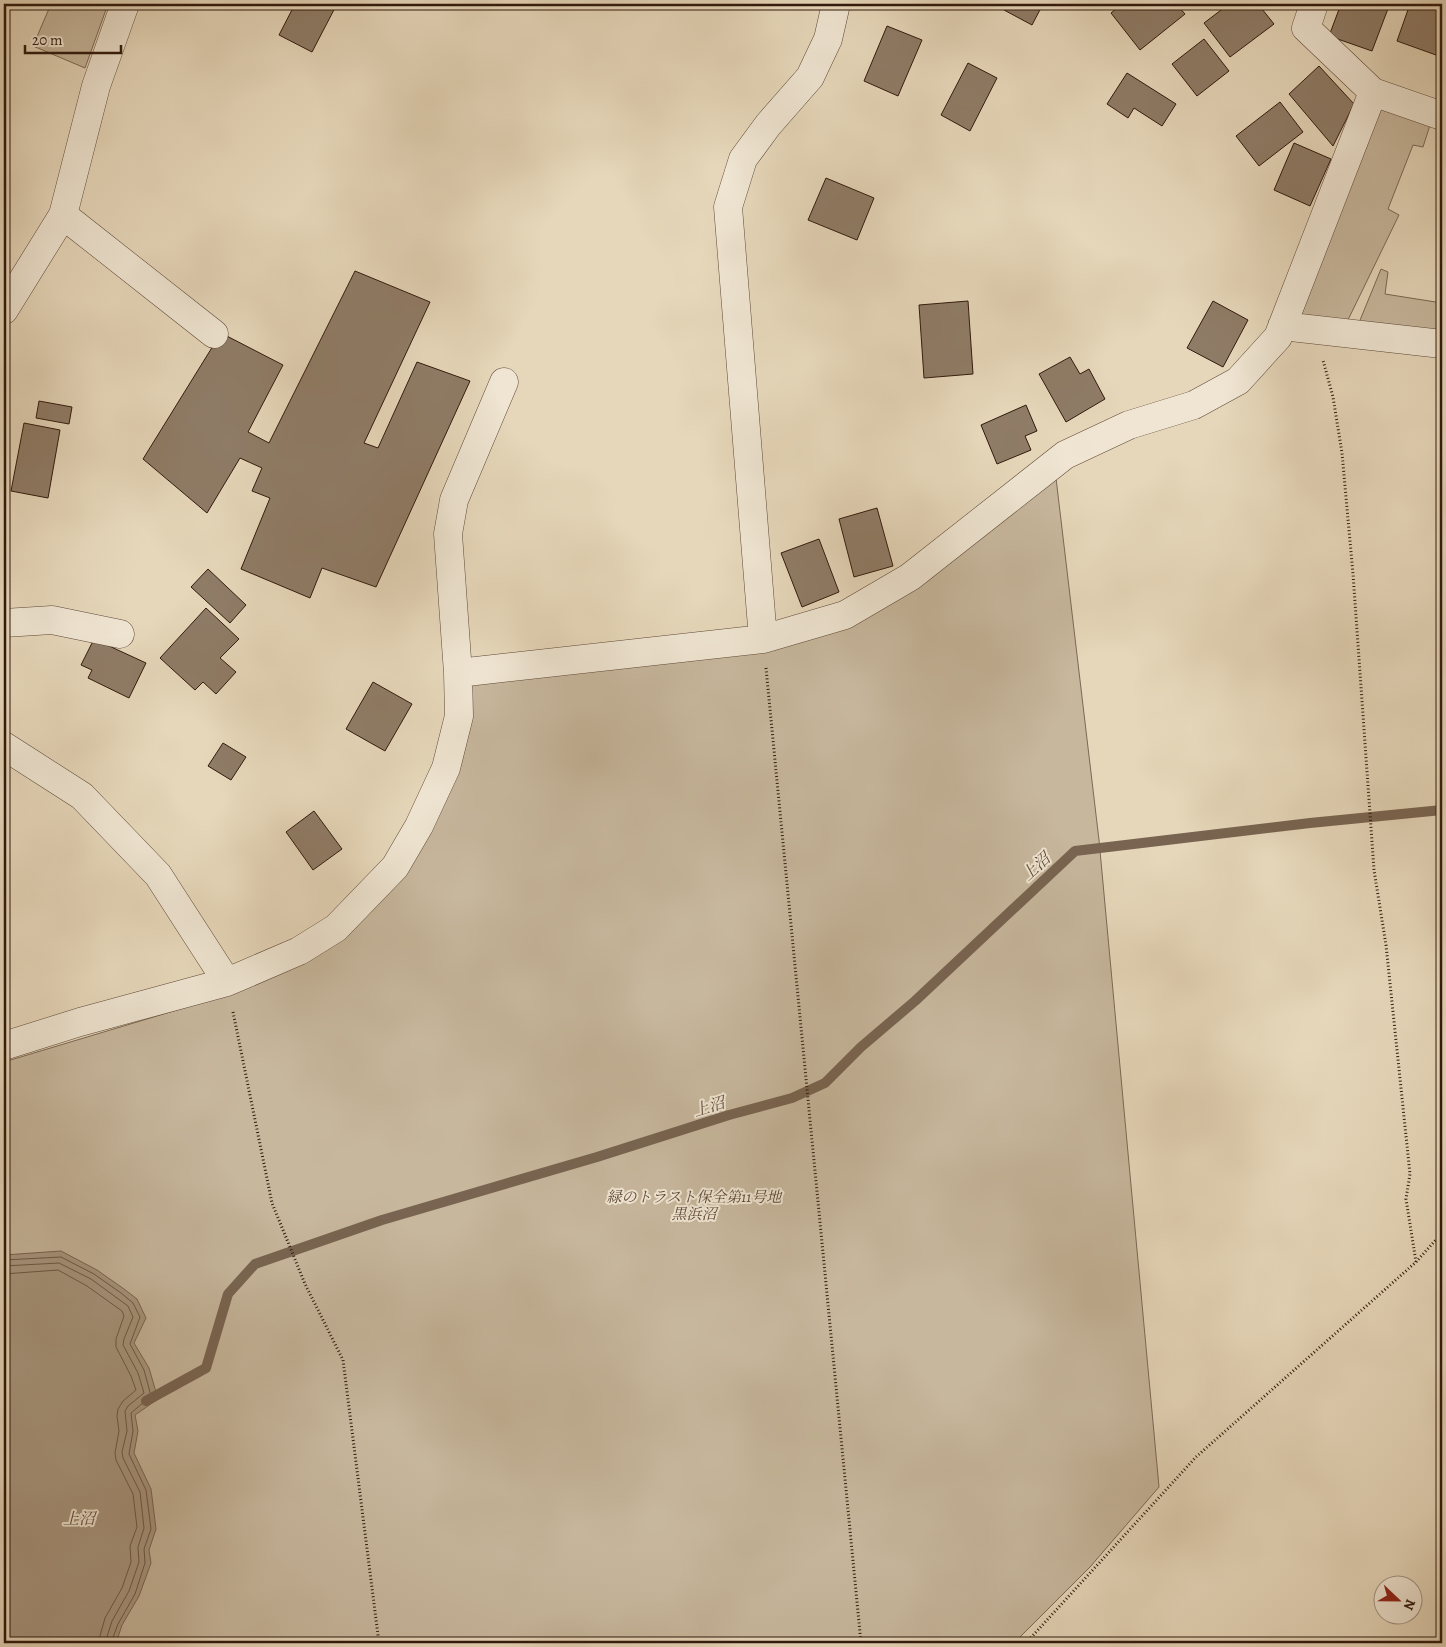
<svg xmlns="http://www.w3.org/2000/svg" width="1446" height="1647" viewBox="0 0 1446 1647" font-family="Alegreya,'Noto Serif JP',serif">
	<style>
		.green { fill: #c7b79d; stroke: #7c6855 }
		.water { fill: #a8967f; stroke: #786451 }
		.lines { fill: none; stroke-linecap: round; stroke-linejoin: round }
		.shore { stroke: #6c5846; stroke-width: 1 }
		.stream { stroke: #786451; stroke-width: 10 }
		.building { fill: #8f7c67; stroke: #31190d }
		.minor-casing { stroke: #5e4838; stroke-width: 29 }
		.path { stroke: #31190d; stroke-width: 3; stroke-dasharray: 1 2.5; stroke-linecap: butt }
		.minor { stroke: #efe5d2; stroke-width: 28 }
		.labels { text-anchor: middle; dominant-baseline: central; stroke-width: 4; stroke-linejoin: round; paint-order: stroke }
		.park-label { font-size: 15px; font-style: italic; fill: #5e4838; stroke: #efe5d2 }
		.water-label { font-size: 16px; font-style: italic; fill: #614b3b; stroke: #efe5d2 }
	</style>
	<rect width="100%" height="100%" fill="#e6d7ba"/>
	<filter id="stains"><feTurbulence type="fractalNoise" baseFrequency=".004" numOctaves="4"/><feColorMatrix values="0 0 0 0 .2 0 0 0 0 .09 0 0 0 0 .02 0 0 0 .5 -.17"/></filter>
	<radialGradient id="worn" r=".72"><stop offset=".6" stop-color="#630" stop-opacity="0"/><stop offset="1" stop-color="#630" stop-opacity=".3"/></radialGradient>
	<path class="green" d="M51,4H108L85,68L33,46Z
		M1383,107L1431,122L1423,147L1413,145L1388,209L1399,215L1346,324L1303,319L1296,305L1373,110Z
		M1381,269L1388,272L1385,294L1442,303V334L1358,325Z
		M1056,478L1099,840L1159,1487L1090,1567L1014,1643H4V1062L220,997L375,904L463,729L473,684L773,647Z"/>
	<path class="water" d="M61,1251L97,1270L124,1289L137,1299L146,1318L134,1343L149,1368L158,1399L135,1415L138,1431L134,1453L151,1489L156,1529L149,1550L151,1563L139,1596L122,1625L116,1643H4V1255Z"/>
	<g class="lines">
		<path class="shore" d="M4,1260L61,1257L94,1274L121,1293L133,1303L140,1317L130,1344L144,1370L151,1396L131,1413L133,1431L129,1454L146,1490L151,1529L144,1549L145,1563L135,1594L118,1624L111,1643
			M4,1266L59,1263L91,1279L117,1298L128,1306L133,1317L124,1339L123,1345L138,1373L144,1393L128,1406L125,1411L127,1431L122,1452L123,1458L140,1492L144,1528L138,1547L139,1562L129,1591L112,1621L105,1643
			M4,1274L58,1270L87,1286L122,1311L124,1316L116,1339V1347L131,1376L136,1390L123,1401L118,1409L117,1416L119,1431L115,1453L116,1460L133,1494L137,1527L130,1546L131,1562L122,1588L105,1618L98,1643"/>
		<path class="stream" d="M146,1401L206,1368L228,1294L255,1264L382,1220L597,1157L729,1115L792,1098L825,1083L861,1047L915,1001L1075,851L1310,823L1442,810"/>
	</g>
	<path class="building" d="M295,4H337L312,52L279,35Z
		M1007,4H1043L1032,25L1004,10Z
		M1122,4H1176L1185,14L1140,50L1111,13Z
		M1229,4H1258L1274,24L1230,57L1204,23Z
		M1341,4H1383L1389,6L1372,51L1329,36Z
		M1410,4H1442V37L1436,55L1397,41Z
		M887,26L922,40L898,96L864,81Z
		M1204,39L1229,71L1197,96L1172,64Z
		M968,63L997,78L970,131L941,115Z
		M1319,66L1354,104L1333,146L1289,94Z
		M1127,73L1176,104L1162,126L1134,108L1128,118L1107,104Z
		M1280,102L1303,132L1259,166L1236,136Z
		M1294,143L1331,159L1310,206L1274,190Z
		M826,178L874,198L857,240L808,220Z
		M355,271L430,302L364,443L378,448L417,362L470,381L376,587L322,568L310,598L241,569L270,498L252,491L262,468L240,458L207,513L143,459L221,333L283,365L248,432L269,443Z
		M968,301L973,374L924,378L919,305Z
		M1213,301L1248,320L1223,367L1187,348Z
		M1070,357L1080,374L1089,369L1105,399L1066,422L1039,374Z
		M39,401L72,407L69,424L36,418Z
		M1026,405L1037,431L1025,436L1031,450L997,464L981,425Z
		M24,423L60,430L48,498L11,491Z
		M877,508L893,566L854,577L839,519Z
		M819,539L839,592L802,607L781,553Z
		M208,569L246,605L230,623L191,587Z
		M206,608L239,639L220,658L236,672L216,694L203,682L195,690L160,658Z
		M94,639L146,663L129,698L88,678L92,670L81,665Z
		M373,682L412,704L385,751L346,729Z
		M223,743L246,757L231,780L208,766Z
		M314,811L342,849L313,870L286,832Z"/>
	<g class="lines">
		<defs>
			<path id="minor" d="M1314,4L1306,28L1373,92L1442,116
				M63,215L214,334
				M4,310L63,215L96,86L125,4
				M1282,326L1442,344
				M4,623L52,620L120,634
				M763,639L728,207L743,159L768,125L810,77L828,39L836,4
				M458,673L763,639L845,615L910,577L1065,455L1129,425L1194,405L1238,381L1278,337L1373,92
				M4,746L82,796L158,875L227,982
				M4,1046L80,1022L227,982L299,951L336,928L395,867L419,826L446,768L459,716L458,673L448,534L454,500L504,382"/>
		</defs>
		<use href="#minor" class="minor-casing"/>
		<path class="path" d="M766,668L861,1643
			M233,1012L272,1203L305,1284L343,1360L379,1643
			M1416,1262L1442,1233
			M1026,1643L1196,1457L1416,1262L1406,1199L1410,1174L1386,945L1374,870L1353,574L1342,453L1333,397L1323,360"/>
		<use href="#minor" class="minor"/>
	</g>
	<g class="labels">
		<g class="park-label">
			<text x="694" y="1197">緑のトラスト保全第11号地<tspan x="694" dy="17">黒浜沼</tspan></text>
		</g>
		<g class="water-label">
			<text transform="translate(1036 867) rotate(-43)">上沼</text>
			<text transform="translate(709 1107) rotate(-17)">上沼</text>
			<text x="79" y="1519">上沼</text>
		</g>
	</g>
	<rect width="1446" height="1647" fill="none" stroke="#e6d7ba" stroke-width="20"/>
	<rect x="5" y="5" width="1436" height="1637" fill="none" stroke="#31190d" stroke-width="2.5"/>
	<rect x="10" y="10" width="1426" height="1627" fill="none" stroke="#31190d"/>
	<g transform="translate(1398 1600) rotate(112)"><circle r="24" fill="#efe5d2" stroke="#a39383"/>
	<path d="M0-4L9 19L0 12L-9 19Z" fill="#8f2418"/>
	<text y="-8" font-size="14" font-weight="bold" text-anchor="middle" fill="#31190d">N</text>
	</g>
	<path d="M25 45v8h96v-8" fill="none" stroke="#31190d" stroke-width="2.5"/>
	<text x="32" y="45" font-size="15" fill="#31190d" stroke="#efe5d2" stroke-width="4" paint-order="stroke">20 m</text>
	<rect width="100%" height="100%" filter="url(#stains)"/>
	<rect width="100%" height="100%" fill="url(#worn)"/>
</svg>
